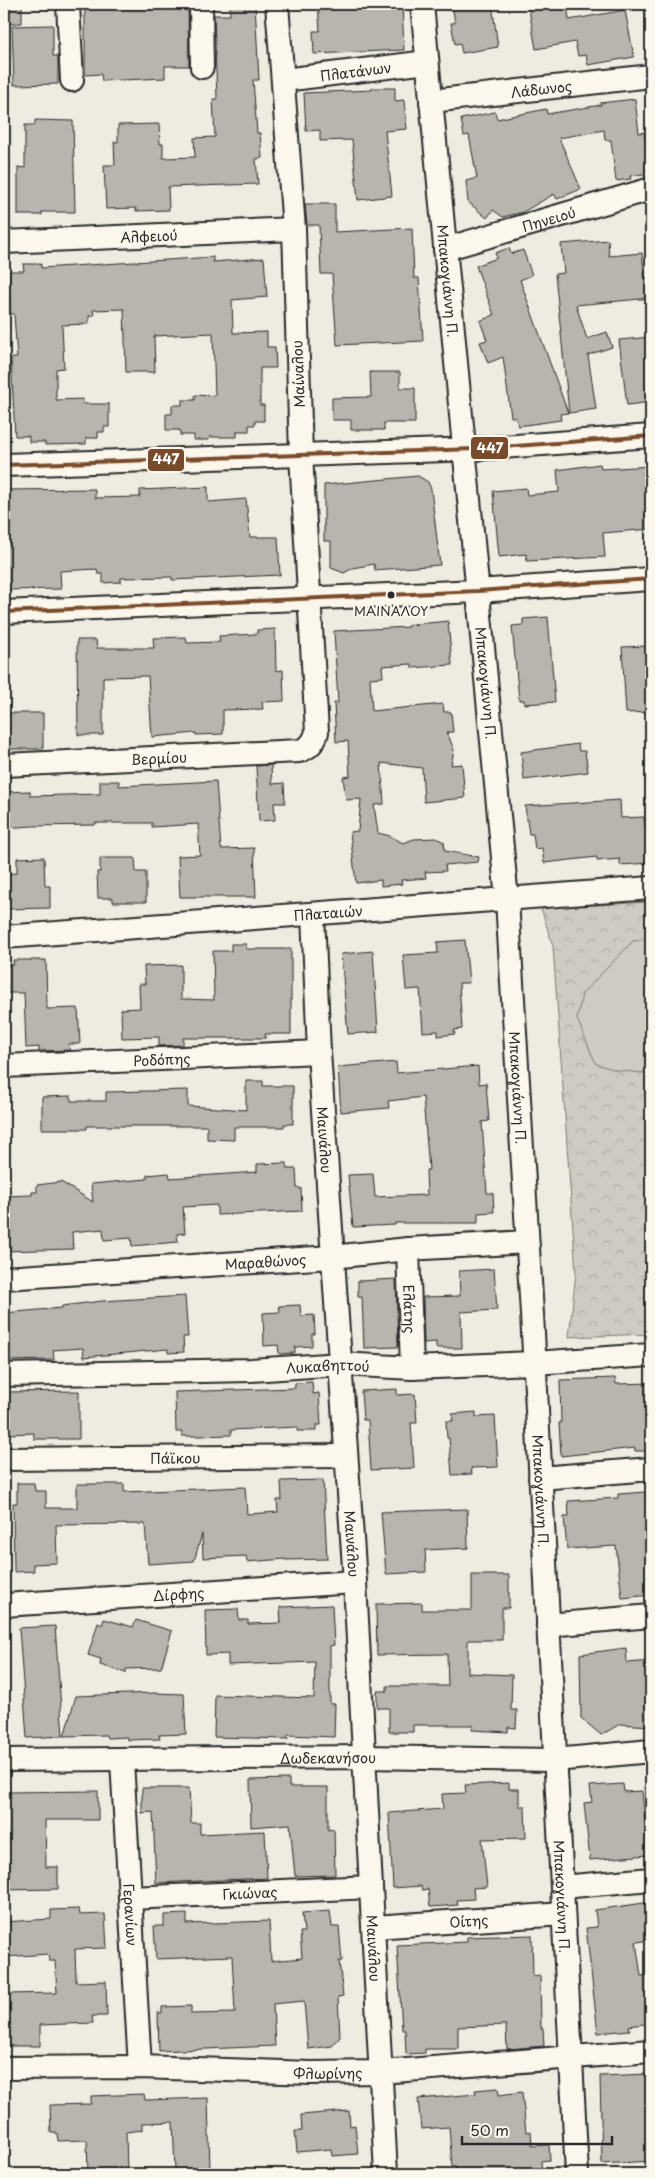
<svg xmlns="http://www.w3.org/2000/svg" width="655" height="2178" viewBox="0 0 655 2178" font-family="'Playpen Sans',sans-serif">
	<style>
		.park { fill: url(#park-crowns); stroke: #7c7b76 }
		.pitch { fill: #cecbc2; stroke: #7c7b76 }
		.building { fill: #b8b5ae; stroke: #2b2b2b }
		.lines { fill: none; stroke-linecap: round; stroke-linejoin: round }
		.minor-casing { stroke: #2b2b2b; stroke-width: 26 }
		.minor { stroke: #fbf7ec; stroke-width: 22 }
		.bus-1-casing { stroke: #fbf7ec; stroke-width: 8 }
		.bus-1 { stroke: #7a4b2a; stroke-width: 4 }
		.bus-dot { fill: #2b2b2b; stroke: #fbf7ec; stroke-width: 2 }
		.labels { text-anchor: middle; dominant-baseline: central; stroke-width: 4.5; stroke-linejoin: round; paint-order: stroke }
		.bus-label { font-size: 13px; fill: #2b2b2b; stroke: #fbf7ec }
		.street-label { font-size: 14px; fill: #2b2b2b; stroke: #fbf7ec }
		.line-badge { stroke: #fbf7ec; stroke-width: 2 }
		.badge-label { font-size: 14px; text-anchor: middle; font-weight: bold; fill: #fff }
	</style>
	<defs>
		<pattern id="park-crowns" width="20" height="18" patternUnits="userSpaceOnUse" patternTransform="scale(1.25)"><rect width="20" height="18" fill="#cecbc2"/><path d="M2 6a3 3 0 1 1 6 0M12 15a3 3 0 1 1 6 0" fill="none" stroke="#b1aea7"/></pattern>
	</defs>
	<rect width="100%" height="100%" fill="#eeebe0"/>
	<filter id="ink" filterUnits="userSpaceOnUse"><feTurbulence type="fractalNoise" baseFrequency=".02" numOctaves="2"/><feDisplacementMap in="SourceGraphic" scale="10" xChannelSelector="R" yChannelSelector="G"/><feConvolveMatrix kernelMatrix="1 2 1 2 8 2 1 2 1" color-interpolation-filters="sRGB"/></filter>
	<g filter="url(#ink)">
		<path class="park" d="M651,902V1334L569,1337L576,1272L553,946L541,908Z"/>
		<path class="pitch" d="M651,938V1066L642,1073L616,1070L596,1064L577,1019L582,994L633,941Z"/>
		<path class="building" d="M4,4H22V23L4,24Z
			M89,4H188L189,66H165V78L102,81L101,74L85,75V5Z
			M230,4H255L259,80H253L257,133H260L262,158L256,159L258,184L168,187L169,210L136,211V208L106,209L104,165H115L114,142H118V125L159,124L160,144H163V158L195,157L194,138L215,137L213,99H217L214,15H230Z
			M318,4H402L404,50L314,54L313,31H320Z
			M452,4H492L498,47L462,53L460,43L455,44L451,23H455Z
			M528,4H567L569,20L625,10L634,57L588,65L586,55L578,56L575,42L536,49Z
			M53,25V56H58V84L14,85L12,26Z
			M372,88H395V101L404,100L407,129L385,131L392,196L358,200L352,140L320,141V130L306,131L304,93L372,90Z
			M635,99L639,133L644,132L650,173L630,176L631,179L616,181L611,140H605L604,130L559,138L581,189L557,199L554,194L523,212L503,217L493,210L487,218L468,202L466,181L477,178L469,135L464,136L461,119L495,112L497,119L546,109L547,114L601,105L600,103Z
			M35,120L73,121L75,212H42V215H18V167L25,168V125H35Z
			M305,204H335V232L412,228L414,278H419L423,341L337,345L332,274H321L319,225H307Z
			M608,240L609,256L642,253L645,278H649L651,298L576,305L587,339L607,332L612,347L588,355L596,409L569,413L555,274L564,273L561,244Z
			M509,248L511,254L523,250L532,275L520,280L568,413L560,414L561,420L518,426L516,417H511L503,357L488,363L480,342L487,340L480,321L494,315L476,266L497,258L495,253Z
			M213,257V262L264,258L267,297L232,300L233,333L267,332V347H275L276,368H260V405H264V421H255V425H249V431H237V437H209V440H194V435H180V430H166V414H172V405H182V400H195V395L215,396L213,333L154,336L155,372H126L124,309L93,310L94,315L89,316V324L62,325L64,368L56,369V400L83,399V404H109V427H104V432H98V438H86V444L45,445V442H29V436H15L11,358H17L14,314H10L9,271H24L23,264H41V268Z
			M651,337V402L627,405L619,340Z
			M370,372H400V388H415V423H384V430H351V420H332V398L371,397Z
			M600,464L601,469L651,466V529L603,533L605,557L527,561L526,554L499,557L493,491L526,488L527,495L559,492L557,470Z
			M418,476L428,482L431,489L440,565L375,570L374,564L353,568L344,573L331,568V541H324V485Z
			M208,487V502L246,499L250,537H278L280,575L172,580V577L121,578V582L103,583V574H98L97,569L60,571L61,589L4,590V490L95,489V498L140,497V490Z
			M548,617L555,702L524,704V700H519L512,626L523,625V619Z
			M448,621L452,665L412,668V664L382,666L383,677L370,678L372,711L443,704L444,712H451L453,732H447L454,750L451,765L462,764L465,798L424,802L422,768L381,763L384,804L374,805L378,833L390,836L403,843L414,839L436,838L444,842L445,851L479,857L478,862L445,865L446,871L425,872L426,878L401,880L402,884L381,886V880L356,883L350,832L358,831L361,799L346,800L343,777L350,776L348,741L336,742L334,703H338L334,631L408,627V625Z
			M275,629L276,671L283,670L284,701L262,702L263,709L223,710V734L196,735V733L152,737L148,676L103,677V735H78L77,640H96L97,648H154L153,638L186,637L187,643L220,642L219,636L257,634V630Z
			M647,646V653L651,652V712L626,713L622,647Z
			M4,713H43V749H4Z
			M578,744L579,751H585L588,772L524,780L521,752Z
			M271,765L272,784L284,783L285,803H274L275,820L259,821L256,766Z
			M100,781H119V786L216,781L221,849L254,848L256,897H180L178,856L200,855L198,824L152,827V823H95V825L32,826L4,828V792L30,791V796L100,794Z
			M620,800L621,818L644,817L645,827L651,826V863L620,865V859L597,861V857L544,863L542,848L535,849L533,834H529L525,806Z
			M44,857L45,886H50V908L4,909V874L17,873V858Z
			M100,858H135L136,872H146V902H113V898H98L97,872H100Z
			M465,940L469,983H459L462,1029L454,1030L455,1034L438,1036V1031L423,1032L420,989L406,990L403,955L438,953L437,942Z
			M231,944H246V949H291V1034H265L266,1038H183V1045L159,1046V1037L122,1038L121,1009L140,1008L139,984H145L144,966L181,965V999L214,1000L213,951H231Z
			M373,951L378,1032L348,1034L341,954Z
			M13,960H46L47,1009L78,1008L80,1044H69L70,1050L39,1051V1047L26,1048L24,993H4V965H14Z
			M396,1062L397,1073L478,1066L479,1084L486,1083L489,1121L482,1122L487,1193H493L494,1212L478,1213V1223H395V1225L353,1227L348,1175L373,1174L375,1197L427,1195L426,1170H429L423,1097L388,1101L389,1108L341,1112L338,1067Z
			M246,1081H263V1086H293V1124H284V1127H234V1140L207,1139V1126H87V1129H42V1097L71,1096V1101H106V1092L188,1090V1106L246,1110Z
			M287,1163V1169H296L297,1188H301L302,1211L217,1215V1205L183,1207L185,1233L177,1234L178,1242L132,1246L131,1238L104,1240L103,1229L72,1232L73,1249L4,1251V1196L32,1195V1192H37V1185L61,1182L93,1202L91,1184L147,1179V1175L169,1173L170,1178L257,1172V1164Z
			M494,1269L497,1310L461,1312L462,1348H436V1342L424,1343L423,1297L460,1296L459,1271Z
			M396,1279L398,1347L364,1348L362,1297H358V1281Z
			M185,1296L188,1337H183L184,1352L168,1353V1349L84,1357L83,1348L53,1350L54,1360L4,1361V1313L62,1308V1306L102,1301Z
			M300,1305L301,1316L314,1315L315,1334H312V1346L295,1347V1353L279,1354L278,1345L264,1346L263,1313L280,1312L279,1306Z
			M615,1378L616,1384L651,1383V1451H635V1448L561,1456L559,1423H561L560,1380Z
			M312,1382L313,1394L319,1393L321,1425H316V1431H297V1427L231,1430V1435L198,1436H182V1432H176L175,1392L295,1388V1383Z
			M397,1389V1395L415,1394L417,1423H411L414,1468L371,1470L368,1420H363L361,1391Z
			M79,1391V1439H34V1433L4,1434V1392Z
			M476,1412V1417L495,1416L498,1467L471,1468L472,1474L452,1475L449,1438H447L446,1421H453L452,1414Z
			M323,1480L327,1559L285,1560V1559L247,1562L246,1556L203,1558L202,1534L194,1561L148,1564L145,1524L56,1525L57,1563L33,1564L34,1571L14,1572L13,1503H17V1483H34L35,1491H46V1508H77V1484H124V1492L245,1487L247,1514L278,1512L277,1500H282L281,1481Z
			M646,1492L648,1560H651V1595L622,1598L616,1546L567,1549L564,1517H569L568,1501L618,1498V1494Z
			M467,1509L468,1548L425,1550L426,1572L386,1574L381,1512Z
			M472,1575H509V1608H502V1640H468V1673L512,1675L511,1710H517L516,1728L508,1727V1732L472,1730L473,1725H413V1732H389V1708H377V1691H387V1686H448L447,1654L377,1655L376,1604L422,1603V1610H472Z
			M332,1605L334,1645L330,1646V1704H335L334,1737L288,1735V1739L214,1737L215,1695L314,1698L315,1662L228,1665V1654L206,1655L205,1610L238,1609L239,1620H248V1624L281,1623L280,1607Z
			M104,1619L133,1627L136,1620L172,1631L161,1668L126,1669V1673L100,1665L101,1659L88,1655L98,1623L102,1625Z
			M55,1626L63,1736L27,1738L19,1628Z
			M626,1648L627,1663L651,1661V1726L620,1724L601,1735L581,1718L580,1654Z
			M154,1693L184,1694L186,1734L159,1735L160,1739L127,1740V1737L107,1738L106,1735L64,1736L76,1696Z
			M289,1779V1787H328V1830L334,1829L335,1875L295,1876L290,1824L251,1827L250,1780Z
			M509,1783V1789H519V1806H525L526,1838L482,1839L487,1887L473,1888L474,1899L457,1900L458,1905L430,1907L428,1889L422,1890L421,1886L393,1888L389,1813L443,1809L442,1794L466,1793L465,1785Z
			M623,1784L624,1792L642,1791L648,1855L590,1860L584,1803L592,1802L590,1786Z
			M142,1788H189L191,1823H200V1834L265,1831L267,1878L156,1883L153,1812L142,1813Z
			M98,1791V1820H45L46,1867H58V1889L4,1890V1792Z
			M651,1902V1940L636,1942L641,1976L651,1975V2023L629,2026L630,2030L598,2033L586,1928L597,1927L595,1910Z
			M79,1909L80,1915L105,1914L107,1948L75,1949L76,1982L106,1981L107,2016H92L93,2023L40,2025V2046H4V1994L57,1993L55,1961H49L48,1954L4,1957V1922L51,1919V1910Z
			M330,1911L332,1927H339L342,1961H339L343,1996L338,1997L340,2037L332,2046L308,2049L304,2001L273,2004L275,2046L159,2051L158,2013H162V2007L191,2006V2014L235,2013L232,1956L156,1959L154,1926H164V1915L187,1914V1924L269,1921L271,1961L302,1958L300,1932H304L302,1913Z
			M532,1935L533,1977L540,1976L541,2028H543L544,2046L507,2049L506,2025L458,2027V2049H425V2053L406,2054L405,2030H402L397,1945L467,1942V1937Z
			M651,2074V2161L602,2164L600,2076Z
			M498,2088L499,2095L522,2092L526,2132L531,2131L532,2146L549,2145L550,2160L541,2161L542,2174H456V2167H452L449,2127L421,2129L418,2099L476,2094L475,2090Z
			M144,2094L145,2100L208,2098L210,2170L175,2171L173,2122L142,2123V2130L126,2132L127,2173L88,2174L87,2140L58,2141L57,2133H51L50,2105L91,2104V2096Z
			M349,2111L350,2126L355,2125L358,2154L332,2156L331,2149L297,2152L295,2131H302L301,2115Z"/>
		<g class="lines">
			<defs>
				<g id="minor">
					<path d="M68,4L72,80"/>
					<path d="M201,4L202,67"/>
					<path id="s1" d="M422,4L507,900L532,1314L577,2174"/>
					<path id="s2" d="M284,80L427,62"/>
					<path id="s3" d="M431,101L651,76"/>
					<path id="s4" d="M4,242L294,229"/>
					<path id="s5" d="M445,249L651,189"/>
					<path d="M4,465L475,449L651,436"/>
					<path d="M4,612L478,591L651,579"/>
					<path id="s6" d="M4,765L299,751C309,748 314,743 317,732L301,455L294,229L277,4"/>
					<path id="s7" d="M313,915L319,1052L355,1582L386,2174"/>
					<path id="s8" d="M4,937L651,888"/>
					<path id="s9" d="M4,1066L319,1052"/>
					<path id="s10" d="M408,1249L412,1368"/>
					<path id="s11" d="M4,1278L332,1257L408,1249L527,1242"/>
					<path id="s12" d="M4,1375L251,1370L341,1364L412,1368L534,1363L651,1355"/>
					<path id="s13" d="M4,1459L346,1456"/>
					<path d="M540,1478L651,1469"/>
					<path id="s14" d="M4,1605L355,1582"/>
					<path d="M548,1625L651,1616"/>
					<path id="s15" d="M4,1760L364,1757L555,1760L651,1751"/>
					<path id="s16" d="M122,1761L140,2067"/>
					<path d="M562,1887L651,1879"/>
					<path id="s17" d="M130,1898L371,1887"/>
					<path id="s18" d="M374,1927L563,1914"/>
					<path id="s19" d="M4,2068L140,2067L311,2073L381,2072L651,2051"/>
				</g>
			</defs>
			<use href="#minor" class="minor-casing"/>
			<use href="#minor" class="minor"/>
			<defs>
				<path id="bus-1" d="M4,465L475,449L651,436
					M4,612L478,591L651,579"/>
			</defs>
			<use href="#bus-1" class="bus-1-casing"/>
			<use href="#bus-1" class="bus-1"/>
		</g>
	</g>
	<circle class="bus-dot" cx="391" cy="595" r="4.5"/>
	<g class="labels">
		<g class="bus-label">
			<text x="391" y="610">ΜΑΙΝΑΛΟΥ</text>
		</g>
		<g class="street-label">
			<text stroke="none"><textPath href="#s2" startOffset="72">Πλατάνων</textPath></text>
			<text stroke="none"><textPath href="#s3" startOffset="111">Λάδωνος</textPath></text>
			<text stroke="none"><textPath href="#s5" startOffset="108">Πηνειού</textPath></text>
			<text stroke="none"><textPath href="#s4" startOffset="145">Αλφειού</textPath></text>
			<text stroke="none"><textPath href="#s1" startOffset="278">Μπακογιάννη Π.</textPath></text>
			<text transform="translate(298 374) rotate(-92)">Μαίναλου</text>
			<text stroke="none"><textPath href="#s1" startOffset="682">Μπακογιάννη Π.</textPath></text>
			<text stroke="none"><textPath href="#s6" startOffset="155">Βερμίου</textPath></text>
			<text stroke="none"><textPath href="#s8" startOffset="325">Πλαταιών</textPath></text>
			<text stroke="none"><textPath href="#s9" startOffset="158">Ροδόπης</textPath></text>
			<text stroke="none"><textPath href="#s1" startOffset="1088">Μπακογιάννη Π.</textPath></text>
			<text stroke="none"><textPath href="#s7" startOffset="225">Μαινάλου</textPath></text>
			<text stroke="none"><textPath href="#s11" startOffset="262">Μαραθώνος</textPath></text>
			<text stroke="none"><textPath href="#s10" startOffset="60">Ελάτης</textPath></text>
			<text stroke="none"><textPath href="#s12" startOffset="324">Λυκαβηττού</textPath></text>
			<text stroke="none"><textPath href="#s13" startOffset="171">Πάϊκου</textPath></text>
			<text stroke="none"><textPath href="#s1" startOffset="1492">Μπακογιάννη Π.</textPath></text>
			<text stroke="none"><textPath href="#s7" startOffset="630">Μαινάλου</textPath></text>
			<text stroke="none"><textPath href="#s14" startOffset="175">Δίρφης</textPath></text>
			<text stroke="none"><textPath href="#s15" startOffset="324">Δωδεκανήσου</textPath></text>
			<text stroke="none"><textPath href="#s17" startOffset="120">Γκιώνας</textPath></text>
			<text stroke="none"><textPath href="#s1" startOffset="1898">Μπακογιάννη Π.</textPath></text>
			<text stroke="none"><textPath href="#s16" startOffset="154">Γερανίων</textPath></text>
			<text stroke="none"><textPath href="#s18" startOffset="95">Οίτης</textPath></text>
			<text stroke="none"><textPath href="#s7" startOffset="1035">Μαινάλου</textPath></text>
			<text stroke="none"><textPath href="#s19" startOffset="324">Φλωρίνης</textPath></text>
		</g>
	</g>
	<g class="line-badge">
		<rect x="470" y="436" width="39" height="24" rx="5" fill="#7a4b2a"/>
		<rect x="147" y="448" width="38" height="24" rx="5" fill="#7a4b2a"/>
	</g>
	<g class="badge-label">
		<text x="490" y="453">447</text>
		<text x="166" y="464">447</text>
	</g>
	<rect width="655" height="2178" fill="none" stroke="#fbf7ec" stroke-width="20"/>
	<rect x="10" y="10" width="635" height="2158" fill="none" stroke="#2b2b2b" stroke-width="2" filter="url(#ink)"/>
	<path d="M462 2136v8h150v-8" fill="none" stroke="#2b2b2b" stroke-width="2.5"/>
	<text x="470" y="2136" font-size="15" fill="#2b2b2b" stroke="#fbf7ec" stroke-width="4" paint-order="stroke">50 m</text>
</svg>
